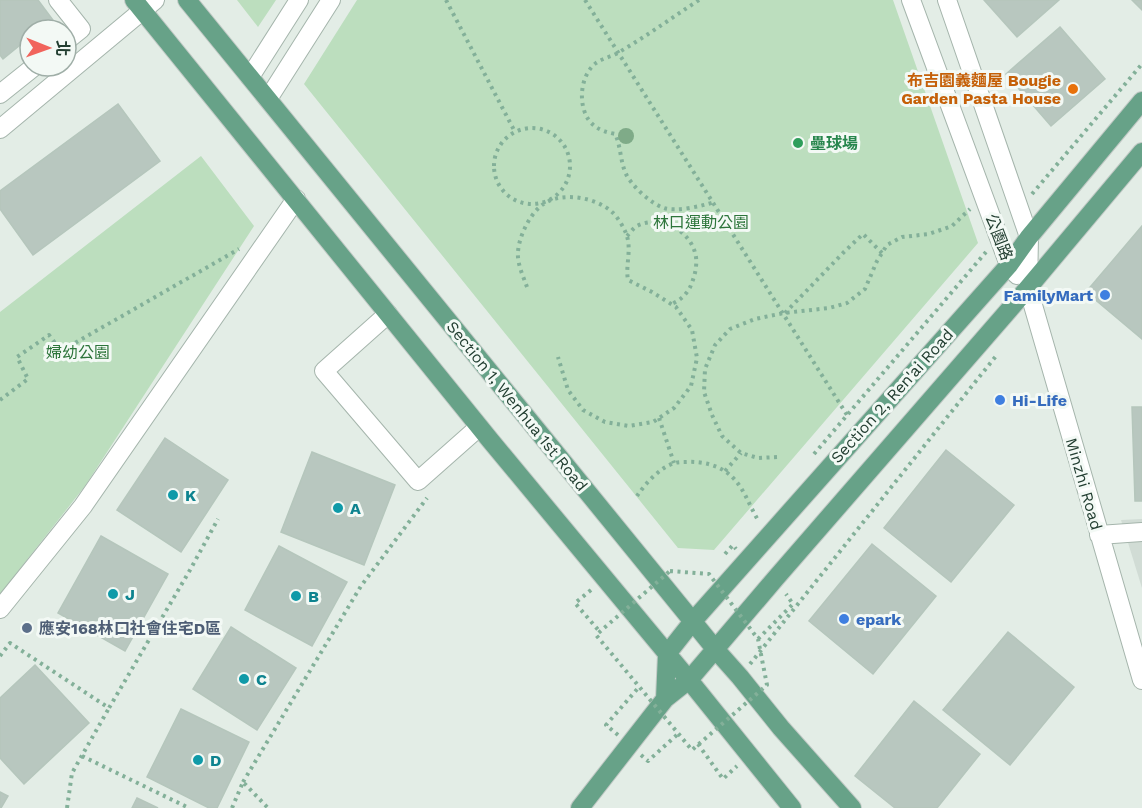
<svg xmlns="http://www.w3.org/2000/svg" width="1142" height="808" viewBox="0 0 1142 808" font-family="'Work Sans','Noto Sans TC',sans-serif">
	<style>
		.built { fill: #d1dcd5 }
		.green { fill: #bcdebe }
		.building { fill: #b8c7bf; stroke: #b5c6bc; stroke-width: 1.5 }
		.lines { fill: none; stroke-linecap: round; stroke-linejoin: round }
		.minor-casing { stroke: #a5b5ac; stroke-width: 20 }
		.major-casing { stroke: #c1c9c5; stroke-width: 20 }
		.path { stroke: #83b099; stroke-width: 4; stroke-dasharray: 3 4.5; stroke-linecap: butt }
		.minor { stroke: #fff; stroke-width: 18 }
		.major { stroke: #67a288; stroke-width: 18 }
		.path-bridge { stroke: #83b099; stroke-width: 4; stroke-dasharray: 3 4.5; stroke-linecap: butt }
		.tree { fill: #7fab88 }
		.food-dot { fill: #e8710a; stroke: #f3f9f5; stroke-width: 2 }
		.leisure-dot { fill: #2e9e5b; stroke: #f3f9f5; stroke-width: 2 }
		.shop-dot { fill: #3f7fe0; stroke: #f3f9f5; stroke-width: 2 }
		.culture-dot { fill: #0f9aa8; stroke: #f3f9f5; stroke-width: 2 }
		.service-dot { fill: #5c6f8a; stroke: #f3f9f5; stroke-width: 2 }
		.labels { text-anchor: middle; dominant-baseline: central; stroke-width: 6; stroke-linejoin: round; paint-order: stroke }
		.food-label { font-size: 16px; font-weight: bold; fill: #c56008; stroke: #f3f9f5; text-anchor: end }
		.leisure-label { font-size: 16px; font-weight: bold; fill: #27864d; stroke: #f3f9f5; text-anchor: start }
		.park-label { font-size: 16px; fill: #2d753b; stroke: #f3f9f5 }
		.street-label { font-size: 16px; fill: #223e31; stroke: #f3f9f5 }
		.shop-label { font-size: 16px; font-weight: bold; fill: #366cbe; stroke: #f3f9f5; text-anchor: start }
		.culture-label { font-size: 16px; font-weight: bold; fill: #0d838f; stroke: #f3f9f5; text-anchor: start }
		.service-label { font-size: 16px; font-weight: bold; fill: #4e5e75; stroke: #f3f9f5; text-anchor: start }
	</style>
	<rect width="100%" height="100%" fill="#e3ede6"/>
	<path class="built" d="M1142,519V588L1121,520Z"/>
	<path class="green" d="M237,0H276L258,27Z
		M357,0H893L978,243L714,550L678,548L304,84Z
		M201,156L254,226L85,486L0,594V312Z"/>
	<path class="building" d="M0,0H38L53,20L40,30H30V37L3,59L0,55Z
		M984,0H1059L1017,37Z
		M1132,0H1142V10Z
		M1060,27L1105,79L1051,126L1006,74Z
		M118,104L160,161L33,255L0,209V191Z
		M1142,226V339L1086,292Z
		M1132,407H1142V501H1135Z
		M165,438L228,480L181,552L117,510Z
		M946,450L1014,505L951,582L884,528Z
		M312,452L395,485L364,565L281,532Z
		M101,536L168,574L125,651L58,613Z
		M872,544L936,596L873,674L809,621Z
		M279,546L347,582L312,646L245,610Z
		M231,627L296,668L257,730L193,689Z
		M1008,632L1074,687L1010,765L943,710Z
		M35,665L89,723L24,784L0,758V698Z
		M914,701L980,754L937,808H895L855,776Z
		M181,709L249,742L217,808H209L147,777Z
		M0,792L8,796L1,808H0Z
		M137,798L158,808H132Z"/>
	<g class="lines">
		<defs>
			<path id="minor" d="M58,0L81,29L66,41
				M911,0L1009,265L1017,275
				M947,0L1029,237L1028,288L1142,680
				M250,77L299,0
				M0,94L35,66
				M268,99L331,0
				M0,129L155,0
				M388,314L324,371L418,481L479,427
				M1099,535L1142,532
				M0,609L83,506L296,199"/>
			<path id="major" d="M134,0L490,440L689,680L792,808
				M187,0L716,650L740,677L781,728L852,808
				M665,699L667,654L693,621L1009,265L1029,237L1142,101
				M580,808L665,699L689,680L775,579L1028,288L1142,152"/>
		</defs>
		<use href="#minor" class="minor-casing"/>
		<use href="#major" class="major-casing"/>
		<path class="path" d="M446,0L515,132
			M585,0L847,415
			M699,0C673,17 648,35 621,51C614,56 603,58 596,63C583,73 579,94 584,110C589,126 600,131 615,134C621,146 620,161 626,174C632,186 651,204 664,208C675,212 703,206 714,202
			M494 166a38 38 0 1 1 76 0a38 38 0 1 1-76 0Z
			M1032,194L1142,64
			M663,223L665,209
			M627,236C630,233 633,228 637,226C661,214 692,231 696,257C697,267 695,275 691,285C688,293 680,301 671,304
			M527,287C523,276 517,263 518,252C519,235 532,209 547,202C565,192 597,198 612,212C617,216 622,225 625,231C633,248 625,264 628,280L652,292L676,307L692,330L697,358L691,386L674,408L653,422L629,426L605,422L583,410L568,390L558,357
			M785,313L844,252L863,234L882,253
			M0,400L28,379L17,357L49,335L61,351L239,249
			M659,418L674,463
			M814,454L986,252
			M777,457L758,458L741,453L722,436L712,415L704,392L705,369L715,345L730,329L755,319L784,313L829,308L847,303L865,289L877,261L887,245L902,237L929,234L952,226L970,209
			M725,471L741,453
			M637,496C645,484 660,467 675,463C678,462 681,462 684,462C703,461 722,465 735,480C745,491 750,507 758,520
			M725,554L733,545L736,549
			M591,590L575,603L600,632
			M758,639L793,604L786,594
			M0,656L10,643L109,708L190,570L218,519
			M750,664L996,356
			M618,735L606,725L639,687
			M698,744L723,779L737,766
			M641,755L648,761L678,734
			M82,756L189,808
			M243,782L361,586L427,498
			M67,808L72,773L109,708
			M232,808L243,782L268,808"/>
		<use href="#minor" class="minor"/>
		<use href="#major" class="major"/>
		<path class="path-bridge" d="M670,571L709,574L758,639L767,685L692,750L596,635Z"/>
	</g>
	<circle class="tree" cx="626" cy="136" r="8"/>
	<circle class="food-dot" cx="1073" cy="89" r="6"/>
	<circle class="leisure-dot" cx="798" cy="143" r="6"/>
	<g class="shop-dot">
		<circle cx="1105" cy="295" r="6"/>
		<circle cx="1000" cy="400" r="6"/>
		<circle cx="844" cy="619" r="6"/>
	</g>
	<g class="culture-dot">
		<circle cx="173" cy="495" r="6"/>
		<circle cx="338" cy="508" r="6"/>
		<circle cx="113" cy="594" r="6"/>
		<circle cx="296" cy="596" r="6"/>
		<circle cx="244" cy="679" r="6"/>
		<circle cx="198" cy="760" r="6"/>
	</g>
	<circle class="service-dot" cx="27" cy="628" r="6"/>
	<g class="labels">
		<g class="food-label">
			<text x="1061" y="80">布吉園義麵屋 Bougie<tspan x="1061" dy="18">Garden Pasta House</tspan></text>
		</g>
		<g class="leisure-label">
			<text x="810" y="143">壘球場</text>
		</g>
		<g class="park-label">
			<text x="701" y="222">林口運動公園</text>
			<text x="78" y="352">婦幼公園</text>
		</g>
		<g class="street-label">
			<text transform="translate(999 237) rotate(69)">公園路</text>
			<text transform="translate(892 396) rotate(-48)">Section 2, Ren'ai Road</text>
			<text transform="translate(517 406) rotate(51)">Section 1, Wenhua 1st Road</text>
			<text transform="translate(1084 484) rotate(74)">Minzhi Road</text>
		</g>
		<g class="shop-label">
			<text x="1093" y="295" text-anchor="end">FamilyMart</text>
			<text x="1012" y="400">Hi-Life</text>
			<text x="856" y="619">epark</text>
		</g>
		<g class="culture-label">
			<text x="185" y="495">K</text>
			<text x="350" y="508">A</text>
			<text x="125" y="594">J</text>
			<text x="308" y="596">B</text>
			<text x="256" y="679">C</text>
			<text x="210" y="760">D</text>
		</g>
		<g class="service-label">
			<text x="39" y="628">應安168林口社會住宅D區</text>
		</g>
	</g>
	<g transform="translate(48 48) rotate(91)"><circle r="28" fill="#f3f9f5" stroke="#9faea7" stroke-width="1.5"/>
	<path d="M0-4.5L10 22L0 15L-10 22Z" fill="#f1645c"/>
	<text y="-9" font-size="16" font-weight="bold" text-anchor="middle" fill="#223e31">北</text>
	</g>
</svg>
